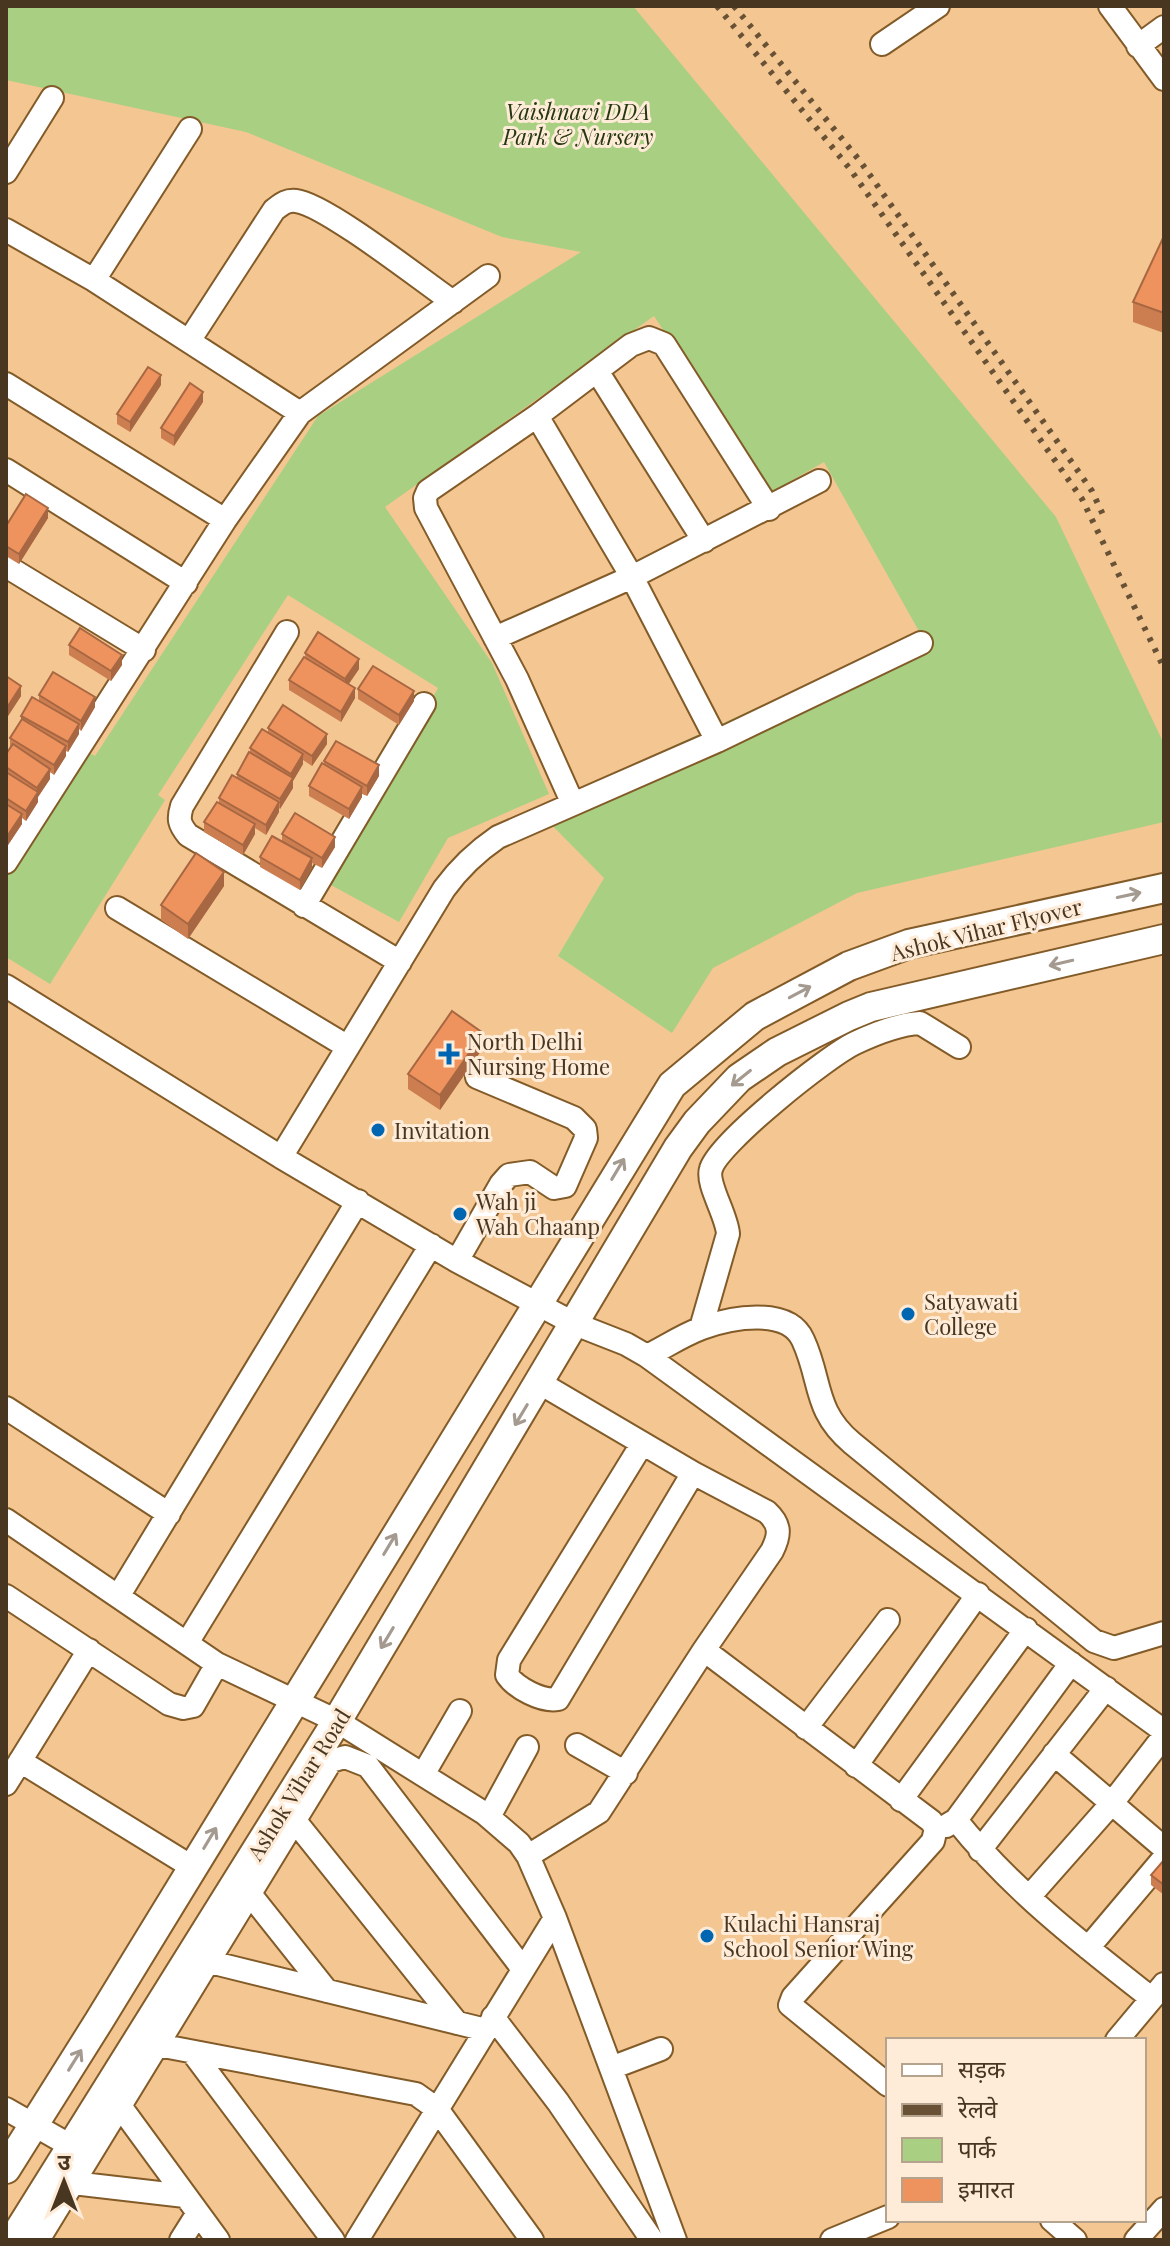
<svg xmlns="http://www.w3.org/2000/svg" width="1170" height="2246" viewBox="0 0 1170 2246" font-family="'Playfair Display','Noto Sans Devanagari',serif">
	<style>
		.green { fill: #a9d082 }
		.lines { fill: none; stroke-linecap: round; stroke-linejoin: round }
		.minor-casing { stroke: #825b28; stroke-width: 26 }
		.major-casing { stroke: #825b28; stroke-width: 32 }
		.minor { stroke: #fff; stroke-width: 22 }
		.major { stroke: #fff; stroke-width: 28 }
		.rail { stroke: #685135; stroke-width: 6; stroke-dasharray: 4 8; stroke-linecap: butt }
		.wall { fill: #cd7e51 }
		.shaded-wall { fill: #a76742 }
		.building { fill: #ee935e; stroke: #a76742; stroke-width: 2 }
		.oneway { stroke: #a49a90 }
		.poi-dot { fill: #0066b2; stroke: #ffecd8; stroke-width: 3 }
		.labels { text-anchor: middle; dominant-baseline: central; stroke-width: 6; stroke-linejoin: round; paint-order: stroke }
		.park-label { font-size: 22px; font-style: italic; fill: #253711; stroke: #ffecd8 }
		.street-label { font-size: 22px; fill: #483620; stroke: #ffecd8 }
		.poi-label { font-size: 22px; fill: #483620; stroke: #ffecd8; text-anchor: start }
	</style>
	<rect width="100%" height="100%" fill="#f3c692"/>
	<path class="green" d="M6,6H633L1056,517L1164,744V822L857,893L713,968L672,1033L558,956L604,878L536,809L920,633L824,462L770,493L654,316L385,507L492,663L549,794L448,838L399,922L329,884L438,688L288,595L158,795L165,800L50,984L6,957V878L85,751L95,756L318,416L581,252L502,237L246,132L6,80Z"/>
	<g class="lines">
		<defs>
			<path id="minor" d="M1110,6L1164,79
				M882,44L938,6
				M1138,46L1164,27
				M6,172L52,98
				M6,230L94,280L300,413
				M94,280L190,129
				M189,341L274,210C282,204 286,200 296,201C325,204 424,282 453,302
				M597,371L704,541
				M6,384L225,520
				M537,416L632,577L717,741
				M6,470L186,583
				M6,566L144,650
				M287,632L182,806C178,819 179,824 188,835L400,962
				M495,638L632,577L819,481
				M573,804L517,679L426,508L425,498L428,491L537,416L631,345L649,338L664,344L769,509
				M6,862L225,520L300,413L488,276
				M304,906L424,704
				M117,908L348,1047
				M6,986L281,1157L457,1261L575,1324L626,1344L647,1356L1164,1731
				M281,1157L444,889C460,867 476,852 498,837L717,741L921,643
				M457,1261L501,1184L509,1175L530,1172L554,1188L565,1186L586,1138L585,1129L574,1118L477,1077
				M701,1328L728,1234C727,1215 706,1184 711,1169C718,1143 829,1055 855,1043C874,1034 900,1024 920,1023L959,1047
				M647,1356C665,1347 683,1335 702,1328C729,1318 788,1306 803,1340C822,1381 813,1410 852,1443L1094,1641L1114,1648L1164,1633
				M6,1408L169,1514
				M642,1444L509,1660L507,1675C516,1688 542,1702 558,1699L693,1473
				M6,1520L217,1664L337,1721L484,1813L519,1843L528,1856L555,1918L675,2240
				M119,1595L358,1201
				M6,1596L169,1704L183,1708L193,1706L217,1664
				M187,1643L431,1245
				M704,1650L931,1821L936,1828L933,1841L793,1997L790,2005L888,2085
				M806,1728L888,1620
				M577,1745L626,1773
				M1054,1754L1164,1848
				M20,1761L192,1867
				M856,1766L978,1594
				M424,1773L460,1711
				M6,1784L89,1650
				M901,1800L1026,1629
				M489,1817L527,1747
				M956,1820C1011,1889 1082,1944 1151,1998
				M295,1821L457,2023
				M946,1826L956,1820L1071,1663
				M980,1850L1106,1688
				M528,1856L599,1812L704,1650L772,1551C780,1535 781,1525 767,1512L693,1473L540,1383
				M250,1894L327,1991
				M1029,1897L1112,1803L1164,1736
				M1088,1948L1164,1858
				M210,1962L486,2030
				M493,2017L558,2102L652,2240
				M1117,2040L1164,1984
				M158,2045L416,2094L437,2109L532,2240
				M193,2053L333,2240
				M611,2068L661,2049
				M120,2106L218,2240
				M6,2109L71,2146
				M73,2183L185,2196
				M1052,2220L1075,2240
				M38,2240L331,1761L345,1757L368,1766L523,1969
				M181,2240L198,2213
				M357,2240L555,1918
				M832,2240L888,2217
				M1136,2240L1164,2209"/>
			<path id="major" d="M6,2169L99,2021L672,1085L755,1016L849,966L909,944L1164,888
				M13,2240L337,1721L678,1148L697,1122L739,1078L777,1052L849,1016L871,1007L1164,939"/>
		</defs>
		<use href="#minor" class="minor-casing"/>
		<use href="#major" class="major-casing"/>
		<use href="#minor" class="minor"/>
		<use href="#major" class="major"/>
		<path class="rail" d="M717,6L850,169L1082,499L1164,668
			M734,6L860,161L1092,491L1104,517"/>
	</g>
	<path class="wall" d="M1164,236V333L1133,322V302Z
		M161,385L130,432L117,424V414Z
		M203,402L174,446L161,438V428Z
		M48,518L19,564L6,556V526Z
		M69,645L122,665L111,681L69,655Z
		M305,653L359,669L349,684L355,698L341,722L289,690V680L305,658Z
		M6,676L21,696L8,716L6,715Z
		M358,689L414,701L399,725L358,699Z
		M39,695L95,707L81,731L79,729V734L68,752L66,751V756L54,775L50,772V779L38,797V802L26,821L22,818V824L6,848V754L10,748V738L21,720V716L39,701Z
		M268,728L327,744L312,766L303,760V764L293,781V788L280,809L279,808V812L266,835L255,828V834L243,855L204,832V822L219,803V798L237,778V774L250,753V748L268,733Z
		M324,761L379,776L367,796L362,794V797L349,819L309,796V786L324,764Z
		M282,834L335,847L322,868L312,863V868L300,890L260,867V857L282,841Z
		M224,886L188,939L161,920V905Z
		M483,1048L440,1110L408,1089V1074Z
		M1164,1860V1895L1151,1885V1875Z"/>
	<path class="shaded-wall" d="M161,375V385L130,432V422Z
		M203,392V402L174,446V436Z
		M48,508V518L19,564V554Z
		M122,655V665L111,681V671Z
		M359,659V669L345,689V679Z
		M21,686V696L8,716V706Z
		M355,688V698L341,722V712Z
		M414,691V701L399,725V715Z
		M95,697V707L81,731V721Z
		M79,724V734L68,752V742Z
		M327,734V744L312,766V756Z
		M66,746V756L54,775V765Z
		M303,754V764L293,781V788L280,809V799L291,781V774Z
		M379,765V776L367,796V786Z
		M50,769V779L38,797V802L26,821V811L37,793V788Z
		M362,787V797L349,819V809Z
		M279,802V812L266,835V825Z
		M22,814V824L6,848V838Z
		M255,824V834L243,855V845Z
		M335,837V847L322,868V858Z
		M312,858V868L300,890V880Z
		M224,872V886L188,939V924Z
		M483,1033V1048L440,1110V1095Z"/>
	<path class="building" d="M1164,236V313L1133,302Z
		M148,367L161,375L130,422L117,414Z
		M190,383L203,392L174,436L161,428Z
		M26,494L48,508L19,554L6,546V526Z
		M80,628L122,655L111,671L69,645Z
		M318,632L359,659L345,679L305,653Z
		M304,657L355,688L341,712L289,680Z
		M373,666L414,691L399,715L358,689Z
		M53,672L95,697L81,721L39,695Z
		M6,676L21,686L8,706L6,705Z
		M32,697L79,724L68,742L21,716Z
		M283,705L327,734L312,756L268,728Z
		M22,719L66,746L54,765L10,738Z
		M262,729L303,754L291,774L250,748Z
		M336,741L379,765L367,786L324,761Z
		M13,744L50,769L37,788L6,767V754Z
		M249,752L293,778L280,799L237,774Z
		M322,763L362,787L349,809L309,786Z
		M6,772L38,792L26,811L6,798Z
		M232,775L279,802L266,825L219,798Z
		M217,802L255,824L243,845L204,822Z
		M6,804L22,814L6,838Z
		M295,813L335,837L322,858L282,834Z
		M272,836L312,858L300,880L260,857Z
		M196,853L224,872L188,924L161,905Z
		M452,1011L483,1033L440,1095L408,1074Z
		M1164,1860V1885L1151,1875Z"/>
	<defs><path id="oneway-shaft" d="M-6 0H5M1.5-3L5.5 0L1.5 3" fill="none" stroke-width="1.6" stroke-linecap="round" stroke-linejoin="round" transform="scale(2)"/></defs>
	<g class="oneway">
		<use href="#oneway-shaft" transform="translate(1129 895) rotate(-12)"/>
		<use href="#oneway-shaft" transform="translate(1061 963) rotate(167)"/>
		<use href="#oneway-shaft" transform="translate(800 992) rotate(-28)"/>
		<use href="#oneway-shaft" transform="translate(741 1078) rotate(141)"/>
		<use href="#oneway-shaft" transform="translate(618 1169) rotate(-59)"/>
		<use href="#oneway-shaft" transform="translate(521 1415) rotate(121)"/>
		<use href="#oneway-shaft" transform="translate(390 1544) rotate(-59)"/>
		<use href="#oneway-shaft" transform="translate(387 1638) rotate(121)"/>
		<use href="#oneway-shaft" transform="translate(210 1838) rotate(-59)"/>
		<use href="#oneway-shaft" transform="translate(75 2060) rotate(-58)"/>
	</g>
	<g class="poi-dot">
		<path d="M445 1042h8v8h8v8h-8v8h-8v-8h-8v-8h8z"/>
		<circle cx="378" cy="1130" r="8"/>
		<circle cx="460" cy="1214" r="8"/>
		<circle cx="908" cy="1314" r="8"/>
		<circle cx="707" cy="1936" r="8"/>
	</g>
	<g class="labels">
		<g class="park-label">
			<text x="578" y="111">Vaishnavi DDA<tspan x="578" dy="25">Park &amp; Nursery</tspan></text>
		</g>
		<g class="street-label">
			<text transform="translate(986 929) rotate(-14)">Ashok Vihar Flyover</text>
			<text transform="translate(298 1784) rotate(-58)">Ashok Vihar Road</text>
		</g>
		<g class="poi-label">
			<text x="467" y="1041">North Delhi<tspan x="467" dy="25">Nursing Home</tspan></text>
			<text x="394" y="1130">Invitation</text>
			<text x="476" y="1201">Wah ji<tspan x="476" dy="25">Wah Chaanp</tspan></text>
			<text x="924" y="1301">Satyawati<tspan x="924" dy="25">College</tspan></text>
			<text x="723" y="1923">Kulachi Hansraj<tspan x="723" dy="25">School Senior Wing</tspan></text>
		</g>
	</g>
	<rect width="1170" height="2246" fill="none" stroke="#483620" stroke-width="16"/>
	<rect x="886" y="2038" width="260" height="184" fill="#ffecd8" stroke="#b6a38e" stroke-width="2"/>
	<rect x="902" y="2064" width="40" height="12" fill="#ffffff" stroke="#b6a38e" stroke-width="2"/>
	<text x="958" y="2078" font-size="24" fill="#483620">सड़क</text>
	<rect x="902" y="2104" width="40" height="12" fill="#685135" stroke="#b6a38e" stroke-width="2"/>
	<text x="958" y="2118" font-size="24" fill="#483620">रेलवे</text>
	<rect x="902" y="2138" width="40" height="24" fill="#a9d082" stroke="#b6a38e" stroke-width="2"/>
	<text x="958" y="2158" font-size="24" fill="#483620">पार्क</text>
	<rect x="902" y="2178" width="40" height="24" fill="#ee935e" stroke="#b6a38e" stroke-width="2"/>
	<text x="958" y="2198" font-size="24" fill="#483620">इमारत</text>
	<g transform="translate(64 2182)" stroke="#ffecd8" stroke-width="6" paint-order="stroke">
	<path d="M0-6L14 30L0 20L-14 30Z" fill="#483620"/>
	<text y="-12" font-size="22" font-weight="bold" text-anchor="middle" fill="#483620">उ</text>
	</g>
</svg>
